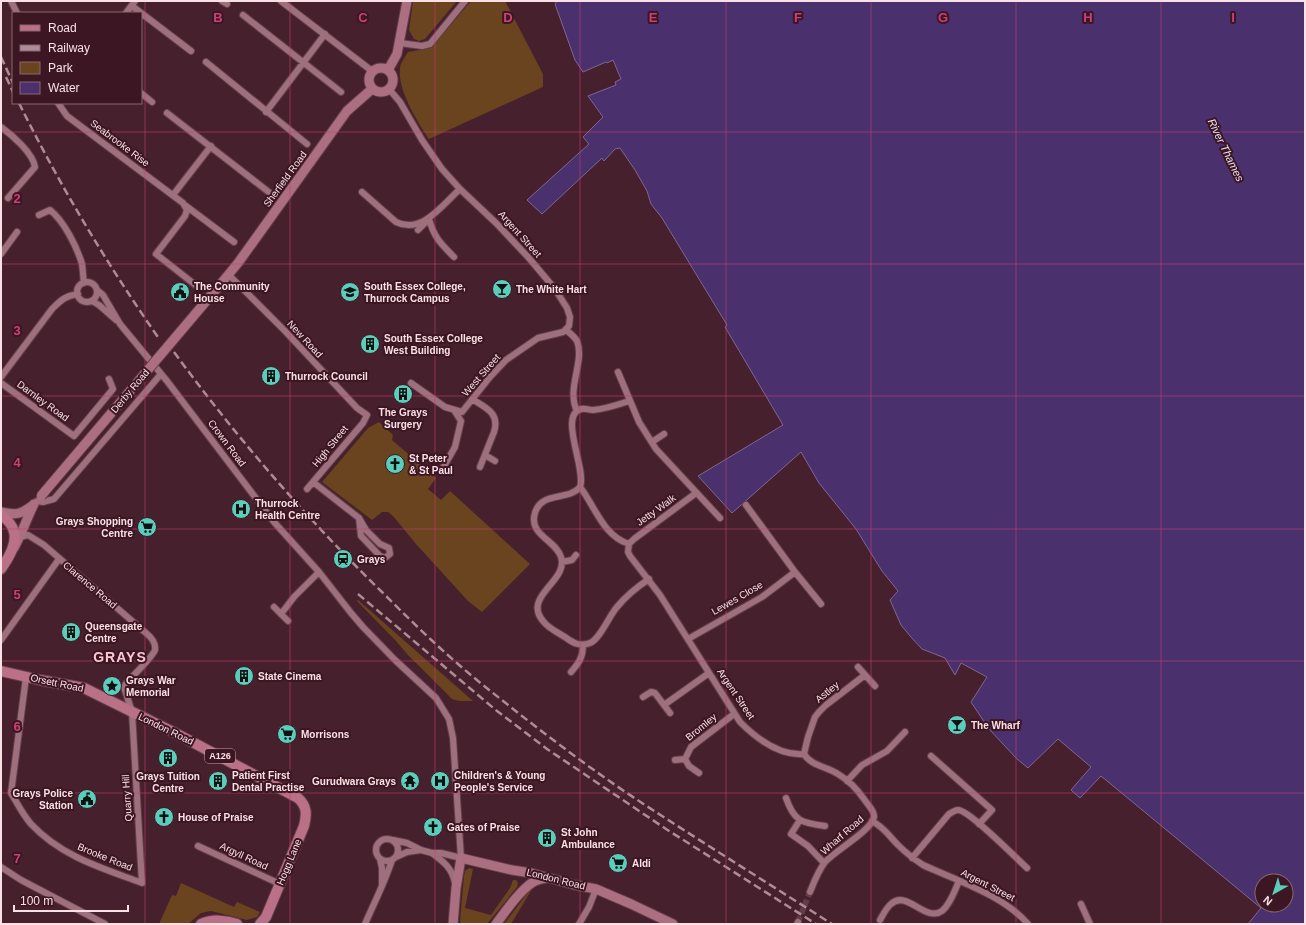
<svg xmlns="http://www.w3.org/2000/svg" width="1306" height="925" viewBox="0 0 1306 925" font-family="Helvetica,sans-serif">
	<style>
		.green { fill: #6a431f }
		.water { fill: #4a316e; stroke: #7f6692; fill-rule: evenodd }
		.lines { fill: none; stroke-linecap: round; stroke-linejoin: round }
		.street-tunnel { stroke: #623d49; stroke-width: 6; stroke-dasharray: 6 3; stroke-linecap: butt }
		.street-casing { stroke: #623f4b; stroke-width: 8 }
		.secondary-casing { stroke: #623f4b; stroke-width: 11 }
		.primary-casing { stroke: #623f4b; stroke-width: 12 }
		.street { stroke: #9e6f7d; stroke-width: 6 }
		.secondary { stroke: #ac6f82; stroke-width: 9 }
		.primary { stroke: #ba7087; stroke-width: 10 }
		.rail { stroke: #ad8c95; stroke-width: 2.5; stroke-dasharray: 8 4; stroke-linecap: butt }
		.secondary-bridge-casing { stroke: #623f4b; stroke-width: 11; stroke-linecap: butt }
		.secondary-bridge { stroke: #ac6f82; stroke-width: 9 }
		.grid { fill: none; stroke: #cd4077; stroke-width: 1; stroke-opacity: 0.55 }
		.labels { text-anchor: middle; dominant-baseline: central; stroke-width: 4; stroke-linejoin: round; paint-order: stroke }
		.shield { fill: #3c1623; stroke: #c2a3ac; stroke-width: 1 }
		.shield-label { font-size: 9px; font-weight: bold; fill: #fbe0e6 }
		.street-label { font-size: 10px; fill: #fbe0e6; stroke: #3c1623 }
		.poi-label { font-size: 10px; font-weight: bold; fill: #fbe0e6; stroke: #3c1623; text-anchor: start }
		.water-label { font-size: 11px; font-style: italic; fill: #e7e1f4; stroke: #3c1623 }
		.district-label { font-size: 14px; font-weight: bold; letter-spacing: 1px; fill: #fdc8d6; stroke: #3c1623 }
		.grid-label { font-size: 13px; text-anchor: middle; font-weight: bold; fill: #cd4077; stroke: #3c1623; stroke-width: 4; stroke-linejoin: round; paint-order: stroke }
	</style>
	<rect width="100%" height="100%" fill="#47202d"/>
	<path class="green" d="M413,1H457L425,39L419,41L414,39L409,30Z
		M471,1H505L543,74V87L429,139C418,123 397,89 400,69C400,63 405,57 408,52L431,48Z
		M379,422L393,435L392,440L436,478L428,489L441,500L450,491L530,564L482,612L468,601L416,544L393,516L388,512H382L372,520L322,482L368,428Z
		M358,600L473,701H459L452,699L408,655L396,641L357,601Z
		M469,868L473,869L465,908L491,915L510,888L513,880H516L518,883L517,887L487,924H461L460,921L464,876L465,871Z
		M181,883L234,907L237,902L260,912L257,917L247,920L211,911L201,913L188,924H159L172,895L176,896Z
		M532,889L511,924H504L530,890Z"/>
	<path class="water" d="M557,1H1305V924H1248L1261,908L1101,776L1080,798L1071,790L1091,767L1058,739L1028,768L1017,759L989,729L971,702L987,677L961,663L955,675L945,658L922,649L911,637L901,625L890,600L898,591L882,571L856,529L819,483L801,452L732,513L698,476L783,425L725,327L727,325L662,218L651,204L647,191L635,170L620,148L615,149L604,161L602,158L542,214L527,200L589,144L583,137L603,117L588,96L616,85L615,82L621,79L613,60L607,63L606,62L583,72L575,60L555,4ZM1262,881H1286V905H1262Z"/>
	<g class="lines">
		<path class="street-tunnel" d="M798,922L810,892"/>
		<defs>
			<path id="street" d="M11,1L17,13
				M222,1L227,4
				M281,1L372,71
				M132,6L191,51
				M126,13L135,1
				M243,15L341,92
				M400,43L422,46L430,44L465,1
				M206,62L307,144
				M389,89L400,102L422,140L442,169L460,189L496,223L528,257L555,289L567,308L570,317L569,326L563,332L538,338L506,360L490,377L462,412L445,407L411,383
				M141,93L152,102
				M58,103L67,116L183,203L187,210L185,216L156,254L198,287
				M266,112L325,34
				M167,113L270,193
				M1,127C12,135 33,153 35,167L8,198
				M362,192L396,222C422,235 443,204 460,189
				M173,195L211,146
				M186,206L234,242
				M39,215L50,210C64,221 77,247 82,264C83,270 83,277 84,283
				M418,230L429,219C434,237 440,243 454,257
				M1,254L17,232
				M229,275L285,331L357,408L367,415L363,423L307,489
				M77 292a10 10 0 1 1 20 0a10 10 0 1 1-20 0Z
				M97,290L103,295L120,324L167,381L274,522L319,572L351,613L363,627L395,660L436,698L449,719L453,738L461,858L441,853H432L421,850L407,843L393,840
				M92,301L99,305L116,320
				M566,330C570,333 574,336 577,341C585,361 566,389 577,411
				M618,372L639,422L656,449L720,518
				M1,377L52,309C61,300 65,296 78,294
				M1,383L74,436L113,389L109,379
				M472,399C486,408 500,413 494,432L480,467
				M652,442L664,434
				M485,455L495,461
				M443,468L455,447L461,421L454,410
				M313,482L359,518L366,530L380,544L389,548L390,554L385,558L380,556L361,536L359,518
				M580,487C569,501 541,491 535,513C528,535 556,540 561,557C569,581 522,596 543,621C548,628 557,632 565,637C573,643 580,647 590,643C600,639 609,616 617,607C626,596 637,587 649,579
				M580,487C587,470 558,415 581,409C585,408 589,410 593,410C606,409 617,405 629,401
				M580,487C595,506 603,536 629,544
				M37,501L43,502L54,499L161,374
				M20,537L28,535L44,545L146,633C151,637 156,643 155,650C153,656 133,676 127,682L124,687L132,712L142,883C102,868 62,857 31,824C23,815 17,803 11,793L26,677
				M629,544L628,552L630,556L660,595L740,722C757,739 779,756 804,754
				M629,544L634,539L696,493
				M562,562L572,560L576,555
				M795,572L821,604
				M274,607L288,621
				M281,614L294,597L319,572
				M688,639L762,597L795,572L746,505
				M1,640L59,559
				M858,667L875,686
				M571,672C579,663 583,657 583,645
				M643,697L651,692L655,693L670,713
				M664,705L709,673
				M804,754C810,765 827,767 838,774C848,780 857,789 864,799C867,804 875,811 874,817C872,830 836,850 825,862C818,871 814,882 810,892
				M804,754L808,737L815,717L819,712L826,705L865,675
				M931,756L992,810L979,824
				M675,760L685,759
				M699,773L689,766L685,759L691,747L734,714
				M847,781L862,765L887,751L905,732
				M786,798C794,821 801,823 825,826
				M800,820L791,834L808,846L824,863
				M872,821C886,829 888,835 898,845C906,853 914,859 923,865C958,881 1003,895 1028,924
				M376 850a11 11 0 1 1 22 0a11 11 0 1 1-22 0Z
				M198,846L280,884
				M432,853C444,862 452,868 455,883
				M396,857L407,852L421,850
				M912,858L949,814C951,813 955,810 958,810C969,810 1016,858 1027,868
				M380,859L382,868V885
				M1,867L21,880L105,924
				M1081,904L1090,924
				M880,920C883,915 886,908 891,904C907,889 925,923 942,911C950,905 955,890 959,881
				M365,924C374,903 385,882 392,860
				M579,924L589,907L596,889
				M797,924L798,922"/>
			<path id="secondary" d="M369 80a12 12 0 1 1 24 0a12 12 0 1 1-24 0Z
				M388,70L397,54L407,1
				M219,286L238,263L347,111L372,89
				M1,512C16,515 20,515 33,505
				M14,548C22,533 27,518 34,504
				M453,924L456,888L461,858L512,870L531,873L575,885L596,889L631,904L673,924
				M496,924C506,911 516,895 529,885C534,880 540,879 546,878"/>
			<path id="primary" d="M1,514C5,518 12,524 13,529C19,542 8,559 1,569
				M1,671L40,680L84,688L179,735L298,798C307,806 307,814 304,826L266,917L260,924
				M201,924C212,919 226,920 237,924"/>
		</defs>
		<use href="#street" class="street-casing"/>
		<use href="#secondary" class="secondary-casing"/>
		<use href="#primary" class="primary-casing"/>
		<use href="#street" class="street"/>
		<use href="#secondary" class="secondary"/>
		<use href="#primary" class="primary"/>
		<path class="rail" d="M1,57L13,83
			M6,77L13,92
			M19,103C60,186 107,264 160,340
			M174,352C237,438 305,517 382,592C414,624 447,656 483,685C534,726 587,767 642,803C705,844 769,884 832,924
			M358,594L497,711L547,749L666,829L816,924"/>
		<defs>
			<path id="secondary-bridge" d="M41,496L219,286"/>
		</defs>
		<use href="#secondary-bridge" class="secondary-bridge-casing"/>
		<use href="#secondary-bridge" class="secondary-bridge"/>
	</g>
	<path class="grid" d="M145,1V924M290,1V924M435,1V924M580,1V924M726,1V924M871,1V924M1016,1V924M1161,1V924M1,132H1305M1,264H1305M1,396H1305M1,529H1305M1,661H1305M1,793H1305"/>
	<defs>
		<symbol id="bar-disc" viewBox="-11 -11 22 22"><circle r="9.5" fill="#5bcebb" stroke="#3c1623"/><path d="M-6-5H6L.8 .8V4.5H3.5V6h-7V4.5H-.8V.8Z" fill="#111"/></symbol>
		<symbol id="civic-disc" viewBox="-11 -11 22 22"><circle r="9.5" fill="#5bcebb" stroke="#3c1623"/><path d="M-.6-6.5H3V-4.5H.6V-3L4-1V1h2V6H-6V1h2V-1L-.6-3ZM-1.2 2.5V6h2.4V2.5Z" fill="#111"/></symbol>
		<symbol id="university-disc" viewBox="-11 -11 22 22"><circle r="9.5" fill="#5bcebb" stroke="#3c1623"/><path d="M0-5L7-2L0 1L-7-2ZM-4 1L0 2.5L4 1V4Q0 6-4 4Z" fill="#111"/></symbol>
		<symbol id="building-disc" viewBox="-11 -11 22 22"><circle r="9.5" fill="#5bcebb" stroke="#3c1623"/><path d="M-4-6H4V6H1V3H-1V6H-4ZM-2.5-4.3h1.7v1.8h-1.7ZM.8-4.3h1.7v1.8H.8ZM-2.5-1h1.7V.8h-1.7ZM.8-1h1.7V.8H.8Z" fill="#111"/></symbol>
		<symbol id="church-disc" viewBox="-11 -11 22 22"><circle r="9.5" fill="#5bcebb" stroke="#3c1623"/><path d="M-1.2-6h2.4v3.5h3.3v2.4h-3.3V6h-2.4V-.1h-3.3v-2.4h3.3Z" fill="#111"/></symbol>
		<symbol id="hospital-disc" viewBox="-11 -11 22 22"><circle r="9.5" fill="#5bcebb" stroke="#3c1623"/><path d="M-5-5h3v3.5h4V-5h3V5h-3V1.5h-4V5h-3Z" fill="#111"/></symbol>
		<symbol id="supermarket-disc" viewBox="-11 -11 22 22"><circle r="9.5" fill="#5bcebb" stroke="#3c1623"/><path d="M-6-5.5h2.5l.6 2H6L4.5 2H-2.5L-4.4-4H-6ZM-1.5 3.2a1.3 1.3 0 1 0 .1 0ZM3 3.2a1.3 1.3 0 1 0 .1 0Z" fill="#111"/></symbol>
		<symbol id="station-disc" viewBox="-11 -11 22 22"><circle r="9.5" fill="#5bcebb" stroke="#3c1623"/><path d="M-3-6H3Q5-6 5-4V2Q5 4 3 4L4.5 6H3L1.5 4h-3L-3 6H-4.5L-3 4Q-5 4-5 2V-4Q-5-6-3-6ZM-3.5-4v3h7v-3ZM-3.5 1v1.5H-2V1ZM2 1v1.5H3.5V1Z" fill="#111"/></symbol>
		<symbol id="sight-disc" viewBox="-11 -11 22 22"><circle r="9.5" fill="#5bcebb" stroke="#3c1623"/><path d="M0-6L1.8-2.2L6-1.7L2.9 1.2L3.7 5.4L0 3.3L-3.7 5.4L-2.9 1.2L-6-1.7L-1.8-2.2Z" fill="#111"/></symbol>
		<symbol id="temple-disc" viewBox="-11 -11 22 22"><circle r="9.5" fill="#5bcebb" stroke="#3c1623"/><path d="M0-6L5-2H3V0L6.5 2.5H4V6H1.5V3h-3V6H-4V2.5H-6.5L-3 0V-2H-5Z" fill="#111"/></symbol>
	</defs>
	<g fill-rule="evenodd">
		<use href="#bar-disc" x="491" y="278" width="22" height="22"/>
		<use href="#civic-disc" x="169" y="281" width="22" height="22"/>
		<use href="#university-disc" x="339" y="281" width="22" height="22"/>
		<use href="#building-disc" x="359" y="333" width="22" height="22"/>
		<use href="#building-disc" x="260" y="365" width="22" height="22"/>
		<use href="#building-disc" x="392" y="383" width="22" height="22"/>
		<use href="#church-disc" x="384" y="453" width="22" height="22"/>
		<use href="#hospital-disc" x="230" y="498" width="22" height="22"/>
		<use href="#supermarket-disc" x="136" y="516" width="22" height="22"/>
		<use href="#station-disc" x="332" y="548" width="22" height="22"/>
		<use href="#building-disc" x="60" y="621" width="22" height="22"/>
		<use href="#building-disc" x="233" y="665" width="22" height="22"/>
		<use href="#sight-disc" x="101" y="675" width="22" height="22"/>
		<use href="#bar-disc" x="946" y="714" width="22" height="22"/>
		<use href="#supermarket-disc" x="276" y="723" width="22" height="22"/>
		<use href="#building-disc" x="157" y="747" width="22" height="22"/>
		<use href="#building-disc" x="207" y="770" width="22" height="22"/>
		<use href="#temple-disc" x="399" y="770" width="22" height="22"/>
		<use href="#hospital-disc" x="429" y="770" width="22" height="22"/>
		<use href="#civic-disc" x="76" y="788" width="22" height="22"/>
		<use href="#church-disc" x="153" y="806" width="22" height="22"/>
		<use href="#church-disc" x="422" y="816" width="22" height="22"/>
		<use href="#building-disc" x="536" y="827" width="22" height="22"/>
		<use href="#supermarket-disc" x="607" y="852" width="22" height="22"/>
	</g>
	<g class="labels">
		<rect class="shield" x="205" y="749" width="30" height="14" rx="3"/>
		<g class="shield-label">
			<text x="220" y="756">A126</text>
		</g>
		<g class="street-label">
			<text transform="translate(120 143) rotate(37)">Seabrooke Rise</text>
			<text transform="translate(285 179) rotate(-54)">Sherfield Road</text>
			<text transform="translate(520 234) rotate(48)">Argent Street</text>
			<text transform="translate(305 339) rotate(47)">New Road</text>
			<text transform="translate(481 375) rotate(-49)">West Street</text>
			<text transform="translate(130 391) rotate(-50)">Derby Road</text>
			<text transform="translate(43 401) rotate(36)">Darnley Road</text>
			<text transform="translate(227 443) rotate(53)">Crown Road</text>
			<text transform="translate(330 446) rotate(-51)">High Street</text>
			<text transform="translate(656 510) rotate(-36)">Jetty Walk</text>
			<text transform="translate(90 585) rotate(40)">Clarence Road</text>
			<text transform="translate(737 598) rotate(-30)">Lewes Close</text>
			<text transform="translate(57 683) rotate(12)">Orsett Road</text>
			<text transform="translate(827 692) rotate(-39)">Astley</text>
			<text transform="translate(736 694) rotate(56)">Argent Street</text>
			<text transform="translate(701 727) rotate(-39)">Bromley</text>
			<text transform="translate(166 729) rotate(26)">London Road</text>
			<text transform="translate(127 798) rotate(-94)">Quarry Hill</text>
			<text transform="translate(842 835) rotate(-41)">Wharf Road</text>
			<text transform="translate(244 856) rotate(25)">Argyll Road</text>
			<text transform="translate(105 857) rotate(22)">Brooke Road</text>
			<text transform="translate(289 862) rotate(-67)">Hogg Lane</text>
			<text transform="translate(556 879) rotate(14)">London Road</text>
			<text transform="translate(988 885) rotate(27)">Argent Street</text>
		</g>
		<g class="poi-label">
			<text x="194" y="286">The Community<tspan x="194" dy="12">House</tspan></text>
			<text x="364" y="286">South Essex College,<tspan x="364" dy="12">Thurrock Campus</tspan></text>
			<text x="516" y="289">The White Hart</text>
			<text x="384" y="338">South Essex College<tspan x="384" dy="12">West Building</tspan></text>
			<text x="285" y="376">Thurrock Council</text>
			<text x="403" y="412" text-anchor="middle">The Grays<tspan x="403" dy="12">Surgery</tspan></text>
			<text x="409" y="458">St Peter<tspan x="409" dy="12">&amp; St Paul</tspan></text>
			<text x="255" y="503">Thurrock<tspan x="255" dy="12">Health Centre</tspan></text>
			<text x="133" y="521" text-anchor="end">Grays Shopping<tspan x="133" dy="12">Centre</tspan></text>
			<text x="357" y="559">Grays</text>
			<text x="85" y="626">Queensgate<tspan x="85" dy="12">Centre</tspan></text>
			<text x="258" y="676">State Cinema</text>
			<text x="126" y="680">Grays War<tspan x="126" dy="12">Memorial</tspan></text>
			<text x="971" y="725">The Wharf</text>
			<text x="301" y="734">Morrisons</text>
			<text x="232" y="775">Patient First<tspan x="232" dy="12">Dental Practise</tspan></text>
			<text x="454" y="775">Children's &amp; Young<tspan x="454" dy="12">People's Service</tspan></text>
			<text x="168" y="776" text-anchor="middle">Grays Tuition<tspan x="168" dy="12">Centre</tspan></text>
			<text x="396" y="781" text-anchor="end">Gurudwara Grays</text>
			<text x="73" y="793" text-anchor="end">Grays Police<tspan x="73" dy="12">Station</tspan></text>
			<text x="178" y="817">House of Praise</text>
			<text x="447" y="827">Gates of Praise</text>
			<text x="561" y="832">St John<tspan x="561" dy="12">Ambulance</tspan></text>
			<text x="632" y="863">Aldi</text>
		</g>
		<g class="water-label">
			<text transform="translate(1226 150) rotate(64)">River Thames</text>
		</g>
		<g class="district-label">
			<text x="120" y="657">GRAYS</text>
		</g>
	</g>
	<g class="grid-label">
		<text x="218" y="22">B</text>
		<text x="363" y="22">C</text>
		<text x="508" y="22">D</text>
		<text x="653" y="22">E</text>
		<text x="798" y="22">F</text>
		<text x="943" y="22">G</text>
		<text x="1088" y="22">H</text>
		<text x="1233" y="22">I</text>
		<text x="17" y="203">2</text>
		<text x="17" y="335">3</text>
		<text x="17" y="467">4</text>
		<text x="17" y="599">5</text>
		<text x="17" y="731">6</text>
		<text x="17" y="863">7</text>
	</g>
	<rect width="1306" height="925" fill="none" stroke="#fbe0e6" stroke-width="4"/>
	<rect x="12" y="12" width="130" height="92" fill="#3c1623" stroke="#886771"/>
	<rect x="20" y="25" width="20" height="6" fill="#ba7087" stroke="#886771"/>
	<text x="48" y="32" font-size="12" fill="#fbe0e6">Road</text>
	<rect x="20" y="45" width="20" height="6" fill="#ad8c95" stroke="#886771"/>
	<text x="48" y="52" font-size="12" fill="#fbe0e6">Railway</text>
	<rect x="20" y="62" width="20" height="12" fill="#6a431f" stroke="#886771"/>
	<text x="48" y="72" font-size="12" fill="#fbe0e6">Park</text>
	<rect x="20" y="82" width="20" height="12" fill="#4a316e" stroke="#886771"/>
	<text x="48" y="92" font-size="12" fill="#fbe0e6">Water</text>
	<g transform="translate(1274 893) rotate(219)"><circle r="19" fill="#3c1623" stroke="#886771"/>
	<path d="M0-3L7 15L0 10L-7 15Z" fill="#5bcebb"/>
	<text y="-6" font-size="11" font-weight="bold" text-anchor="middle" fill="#fbe0e6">N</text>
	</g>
	<path d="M14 905v6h114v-6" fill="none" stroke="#fbe0e6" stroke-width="2"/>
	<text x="20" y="905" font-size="12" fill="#fbe0e6" stroke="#3c1623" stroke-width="3" paint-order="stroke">100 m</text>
</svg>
